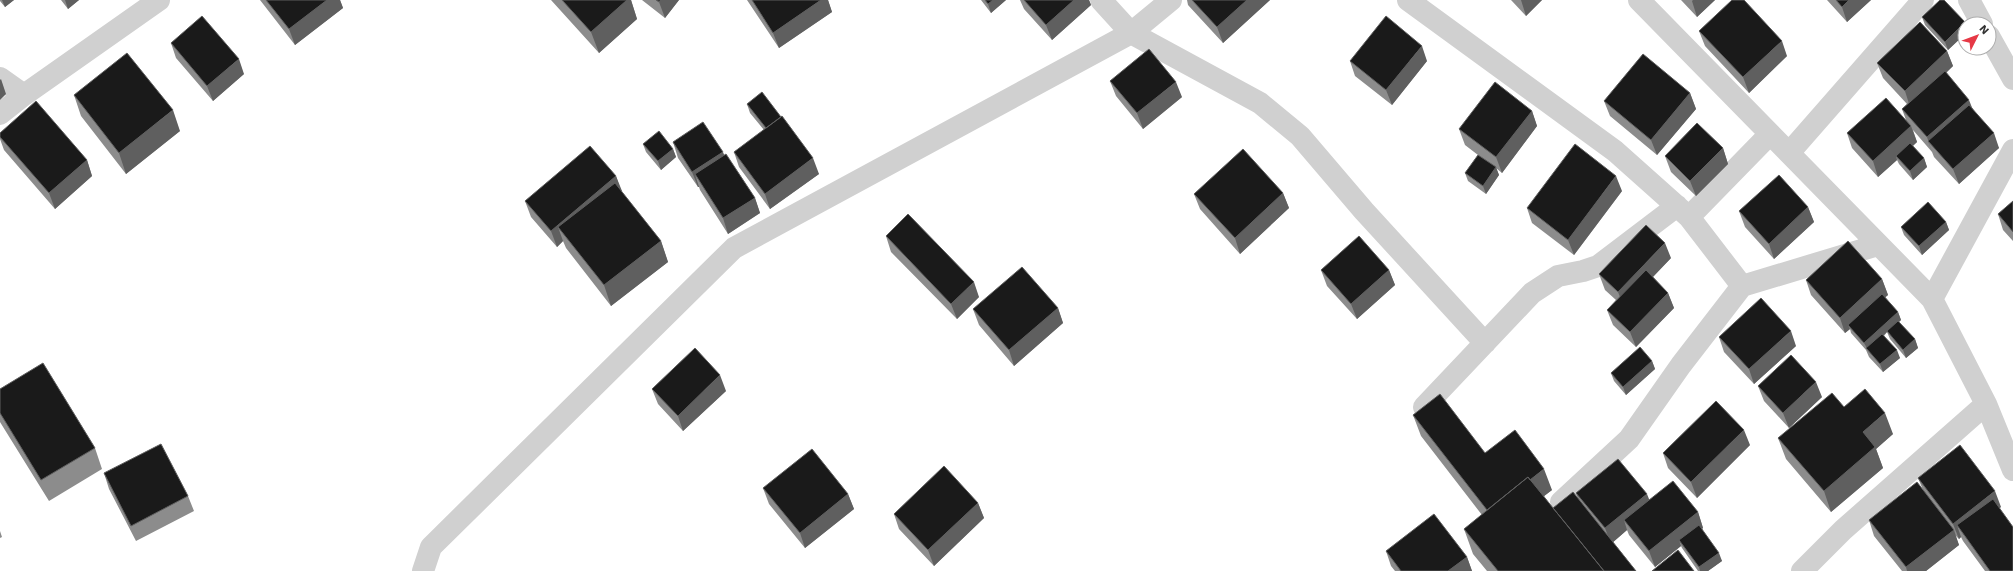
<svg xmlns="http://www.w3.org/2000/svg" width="2013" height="571" viewBox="0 0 2013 571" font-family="'Work Sans',sans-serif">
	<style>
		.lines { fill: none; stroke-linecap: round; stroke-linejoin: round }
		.minor { stroke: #d0d0d0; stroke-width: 22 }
		.wall { fill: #8c8c8c }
		.shaded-wall { fill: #5f5f5f }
		.building { fill: #1a1a1a; stroke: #5f5f5f }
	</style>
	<rect width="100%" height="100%" fill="#fff"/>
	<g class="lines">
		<path class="minor" d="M1101,0L1131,33L1260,103L1300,136L1364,211L1485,343
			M1408,0L1615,151L1689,217
			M1639,0L1932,299L1986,404L2013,470
			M1969,0L1982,24
			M1989,36L2013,79
			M0,78L24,95
			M0,114L24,95L159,0
			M1789,153L1923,0
			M1742,286L1878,245
			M1932,299L2013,150
			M1424,407L1532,293L1558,276L1583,271L1598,266L1677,206
			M1561,502L1629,439L1681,365L1742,286L1689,217L1770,134
			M423,571L431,547L734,248L1131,33L1171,0
			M1802,571L1843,530L1986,404"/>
	</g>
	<path class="wall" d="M0,0H14L5,7L0,1Z
		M61,0H79L68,9Z
		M260,0H340L343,8L295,45Z
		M551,0H631L637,19L599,53Z
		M642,0H679L665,18Z
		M747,0H828L832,12L779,48Z
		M981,0H1006L991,13Z
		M1020,0H1089L1091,5L1052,40L1024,9Z
		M1187,0H1270L1223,43L1188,5Z
		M1511,0H1542L1526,16Z
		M1681,0H1715L1697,17Z
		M1827,0H1871L1847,22Z
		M1922,17L1965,24V34L1948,50L1925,25Z
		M1699,31L1787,56L1749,93L1705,46Z
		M171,43L244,74L213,101L176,58Z
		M1947,51L1953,66L1946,73L1973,109L1999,148L1959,184L1934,157L1932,152L1913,130L1917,142L1913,146L1924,158L1927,167L1913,180L1899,164L1897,160L1878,177L1852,148L1847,133L1906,120L1902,109L1907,104L1883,78L1877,63Z
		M1350,61H1427L1392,105L1355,76Z
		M1110,81L1182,97L1143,129L1116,96Z
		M1690,93L1696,109L1657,155L1610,116L1604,101Z
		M74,95L180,131L126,174L81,116Z
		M747,104L819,174L770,209L739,167L734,152L764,130L750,113Z
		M1532,111L1537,126L1502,173L1496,168L1499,175L1486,194L1468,181L1465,173L1478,155L1465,145L1459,129Z
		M0,133L87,160L92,176L55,209L4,150L0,139Z
		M673,142L724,155L755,198L760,213L728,234L700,190L699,187H698L678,158Z
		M643,144L673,149L676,157L661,170L646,152Z
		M1723,148L1728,164L1696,196L1671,172L1665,156Z
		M616,176L621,191L661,241L668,262L611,306L566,248L563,241L557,247L531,217L525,201Z
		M1622,191L1574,255L1532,223L1527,208Z
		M1283,193L1289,208L1240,254L1200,209L1194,194Z
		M2013,201V241L2003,230L1998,214Z
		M1808,207L1814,222L1774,259L1745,227L1739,211Z
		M1946,222L1949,230L1922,255L1904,235L1901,227Z
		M886,236L979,297L957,319L891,252Z
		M1671,258L1653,277L1668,293L1674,308L1636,347L1613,325L1607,310L1616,300L1605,290L1599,274Z
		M1321,270H1389L1395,285L1357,319L1327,286Z
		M1882,279L1888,295L1885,297L1898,312L1901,320L1899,322L1915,339L1918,348L1906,358L1890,339L1887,332L1884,336L1900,358L1883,372L1869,357L1866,350L1851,333L1850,329L1845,333L1811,295L1806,280Z
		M1058,308L1063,323L1014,366L979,325L973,309Z
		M1719,337L1796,346L1754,384L1724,352Z
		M1652,361L1655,369L1626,395L1614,381L1611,373Z
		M1758,386L1822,397L1789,428L1764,401Z
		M0,389L95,448L102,469L49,501L0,422Z
		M652,389L726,391L683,431L658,404Z
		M1844,407L1893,434L1876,449L1883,468L1831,512L1786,459L1778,438Z
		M1413,415L1485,453L1552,490L1544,496L1553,509L1578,499L1576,493L1649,500L1698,512L1703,528L1702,529L1722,561L1708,571H1698L1682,548L1681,546L1655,567L1629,535L1627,530L1613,542L1636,571H1487L1473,554L1464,529L1482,515L1421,436Z
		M1750,445L1697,498L1668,468L1663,453Z
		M104,473L188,496L194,511L136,541L109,489Z
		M1918,478L2001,507L1999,508L2013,571H1985L1963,541L1961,537L1959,539L1955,535L1959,545L1926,571H1902L1874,536L1869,520L1923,490Z
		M763,488L848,494L854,509L805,548L769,504Z
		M978,503L984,518L934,566L899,529L894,514Z
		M0,531L2,537L0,538Z
		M1386,551L1467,557L1472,571H1395L1391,566Z"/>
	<path class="shaded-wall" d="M2,0H14L5,7Z
		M65,0H79L68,9Z
		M327,0H340L343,8L295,45L289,29Z
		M627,0H631L637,19L599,53L591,32Z
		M661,0H679L665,18L659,2Z
		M821,0H828L832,12L779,48L773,33Z
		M993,0H1006L991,13L988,4Z
		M1074,0H1089L1091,5L1052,40L1046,25Z
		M1247,0H1270L1223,43L1217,27Z
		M1521,0H1542L1526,16Z
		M1693,0H1715L1697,17L1692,1Z
		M1849,0H1871L1847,22L1842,7Z
		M1965,22L1966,24H1965V34L1948,50L1945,42Z
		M1782,41L1787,56L1749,93L1743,77Z
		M1422,46L1427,61L1392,105L1386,90Z
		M1947,51L1953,66L1910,107L1905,91Z
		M239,59L244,74L213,101L207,86Z
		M1,79L6,94L0,100V80Z
		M1176,82L1182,97L1143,129L1137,113Z
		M1690,93L1696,109L1657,155L1651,140Z
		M1969,100L1975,115L1928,141L1932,152L1927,137Z
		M173,110L180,131L126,174L119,153Z
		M1532,111L1537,126L1502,173L1496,157Z
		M1911,126L1917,142L1898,159L1896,156L1897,160L1878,177L1873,161Z
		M1994,133L1999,148L1959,184L1953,169Z
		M1723,148L1728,164L1696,196L1690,181Z
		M673,149L676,157L661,170L658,161Z
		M723,152L729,167L695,174L699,187H698L692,172Z
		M813,158L819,174L770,209L765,194Z
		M1924,158L1927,167L1913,180L1910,171Z
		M87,160L92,176L55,209L49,193Z
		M1496,167L1499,175L1486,194L1483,186Z
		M616,176L622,191L558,227L563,241L557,247L551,231Z
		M1616,176L1622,191L1574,255L1568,240Z
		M1283,193L1289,208L1240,254L1235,238Z
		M755,198L760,213L728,234L723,218Z
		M1808,207L1814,222L1774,259L1769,244Z
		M1946,222L1949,230L1922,255L1919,246Z
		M661,241L668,262L611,306L604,285Z
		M1665,243L1671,258L1624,307L1618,292Z
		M1389,270L1395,285L1357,319L1351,304Z
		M1882,279L1888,295L1851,328L1848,325L1850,329L1845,333L1840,318Z
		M974,282L979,297L957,319L951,304Z
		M1668,293L1674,308L1636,347L1630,332Z
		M1058,308L1063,323L1014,366L1009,350Z
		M1898,312L1901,320L1888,332L1887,331V332L1868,350L1864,343Z
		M1791,331L1796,346L1754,384L1749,369Z
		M1915,339L1918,348L1906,358L1903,350Z
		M1897,350L1900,358L1883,372L1880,364Z
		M1652,361L1655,369L1626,395L1623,387Z
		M720,375L726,391L683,431L678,416Z
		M1816,382L1822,397L1789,428L1783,413Z
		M1885,413L1893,434L1876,449L1883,468L1831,512L1824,491L1863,432Z
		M1744,430L1750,445L1697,498L1691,482Z
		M1544,469L1552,490L1496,533L1488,512Z
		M1995,491L2001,507L1964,535L1957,525L1961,537L1959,539L1953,524Z
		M848,494L854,509L805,548L800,533Z
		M1647,494L1653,509L1624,520L1627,530L1611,544L1605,528Z
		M978,503L984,518L934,566L928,550Z
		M1698,512L1703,528L1682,545L1679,540L1681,546L1655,567L1649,551Z
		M1954,530L1959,545L1926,571H1907L1906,567Z
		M1719,553L1722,561L1708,571H1700L1699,567Z
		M1467,557L1472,571H1448Z"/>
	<path class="building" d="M266,0H327L289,29Z
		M562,0H627L591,32Z
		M656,0H661L659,2Z
		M752,0H821L773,33Z
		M985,0H993L988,4Z
		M1024,0H1074L1046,25Z
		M1192,0H1247L1217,27Z
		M1732,0H1744L1782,41L1743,77L1699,31Z
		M1836,0H1849L1842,7Z
		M1940,0H1944L1965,22L1945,42L1922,17Z
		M202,16L239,59L207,86L171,43Z
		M1386,16L1422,46L1386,90L1350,61Z
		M1920,22L1947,51L1905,91L1877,63Z
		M1149,49L1176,82L1137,113L1110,81Z
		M127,53L173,110L119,153L74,95Z
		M1643,54L1690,93L1651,140L1604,101Z
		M1945,71L1969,100L1927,137L1902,109Z
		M1495,82L1532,111L1496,157L1459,129Z
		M762,92L781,117L766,128L747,104Z
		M1886,98L1911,126L1873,161L1847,133Z
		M36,101L87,160L49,193L0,137V133Z
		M1969,105L1994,133L1953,169L1928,141Z
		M782,116L813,158L765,194L734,152Z
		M703,122L723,152L692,172L673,142Z
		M1697,123L1723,148L1690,181L1665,156Z
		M659,131L673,149L658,161L643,144Z
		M1910,143L1924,158L1910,171L1896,156Z
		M1575,144L1616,176L1568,240L1527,208Z
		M590,146L616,176L551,231L525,201Z
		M1243,149L1283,193L1235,238L1194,194Z
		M726,154L755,198L723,218L695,174Z
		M1478,155L1496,167L1483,186L1465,173Z
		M1779,175L1808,207L1769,244L1739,211Z
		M615,183L661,241L604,285L558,227Z
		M2013,201V232L1998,214Z
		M1928,202L1946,222L1919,246L1901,227Z
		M908,214L974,282L951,304L886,236Z
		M1646,225L1665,243L1618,292L1599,274Z
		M1359,236L1389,270L1351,304L1321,270Z
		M1848,241L1882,279L1840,318L1806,280Z
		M1022,267L1058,308L1009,350L973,309Z
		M1646,270L1668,293L1630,332L1607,310Z
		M1882,294L1898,312L1864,343L1848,325Z
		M1761,298L1791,331L1749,369L1719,337Z
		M1898,321L1915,339L1903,350L1887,331Z
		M1882,334L1897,350L1880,364L1866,348Z
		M1640,347L1652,361L1623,387L1611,373Z
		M695,348L720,375L678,416L652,389Z
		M1791,355L1816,382L1783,413L1758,386Z
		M43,363L95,448L41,480L0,413V389Z
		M1865,389L1885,413L1863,432L1875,447L1824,491L1778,438L1832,393L1844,407Z
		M1440,394L1485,453L1515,430L1544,469L1530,480L1528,477L1487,510L1413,415Z
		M1716,401L1744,430L1691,482L1663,453Z
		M161,444L188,496L131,526L104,473Z
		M1960,445L1995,491L1953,524L1918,478Z
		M812,449L848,494L800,533L763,488Z
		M1618,459L1647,494L1605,528L1576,493Z
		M944,466L978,503L928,550L894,514Z
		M1528,477L1604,571H1498L1464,529Z
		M1673,481L1698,512L1649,551L1624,520Z
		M1917,482L1954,530L1906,567L1869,520Z
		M1573,492L1636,571H1604L1567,525L1553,508Z
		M1993,499L2013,527V570L2012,571H1990L1957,525Z
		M1434,514L1467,557L1448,571H1401L1386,551Z
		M1699,525L1719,553L1699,567L1679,540Z
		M1678,550L1694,571H1652Z"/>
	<g transform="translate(1977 36) rotate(48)"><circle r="19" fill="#ffffff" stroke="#adadad"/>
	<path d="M0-3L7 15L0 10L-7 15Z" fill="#e63946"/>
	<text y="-6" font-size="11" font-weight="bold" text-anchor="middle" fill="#333333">N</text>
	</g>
</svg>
